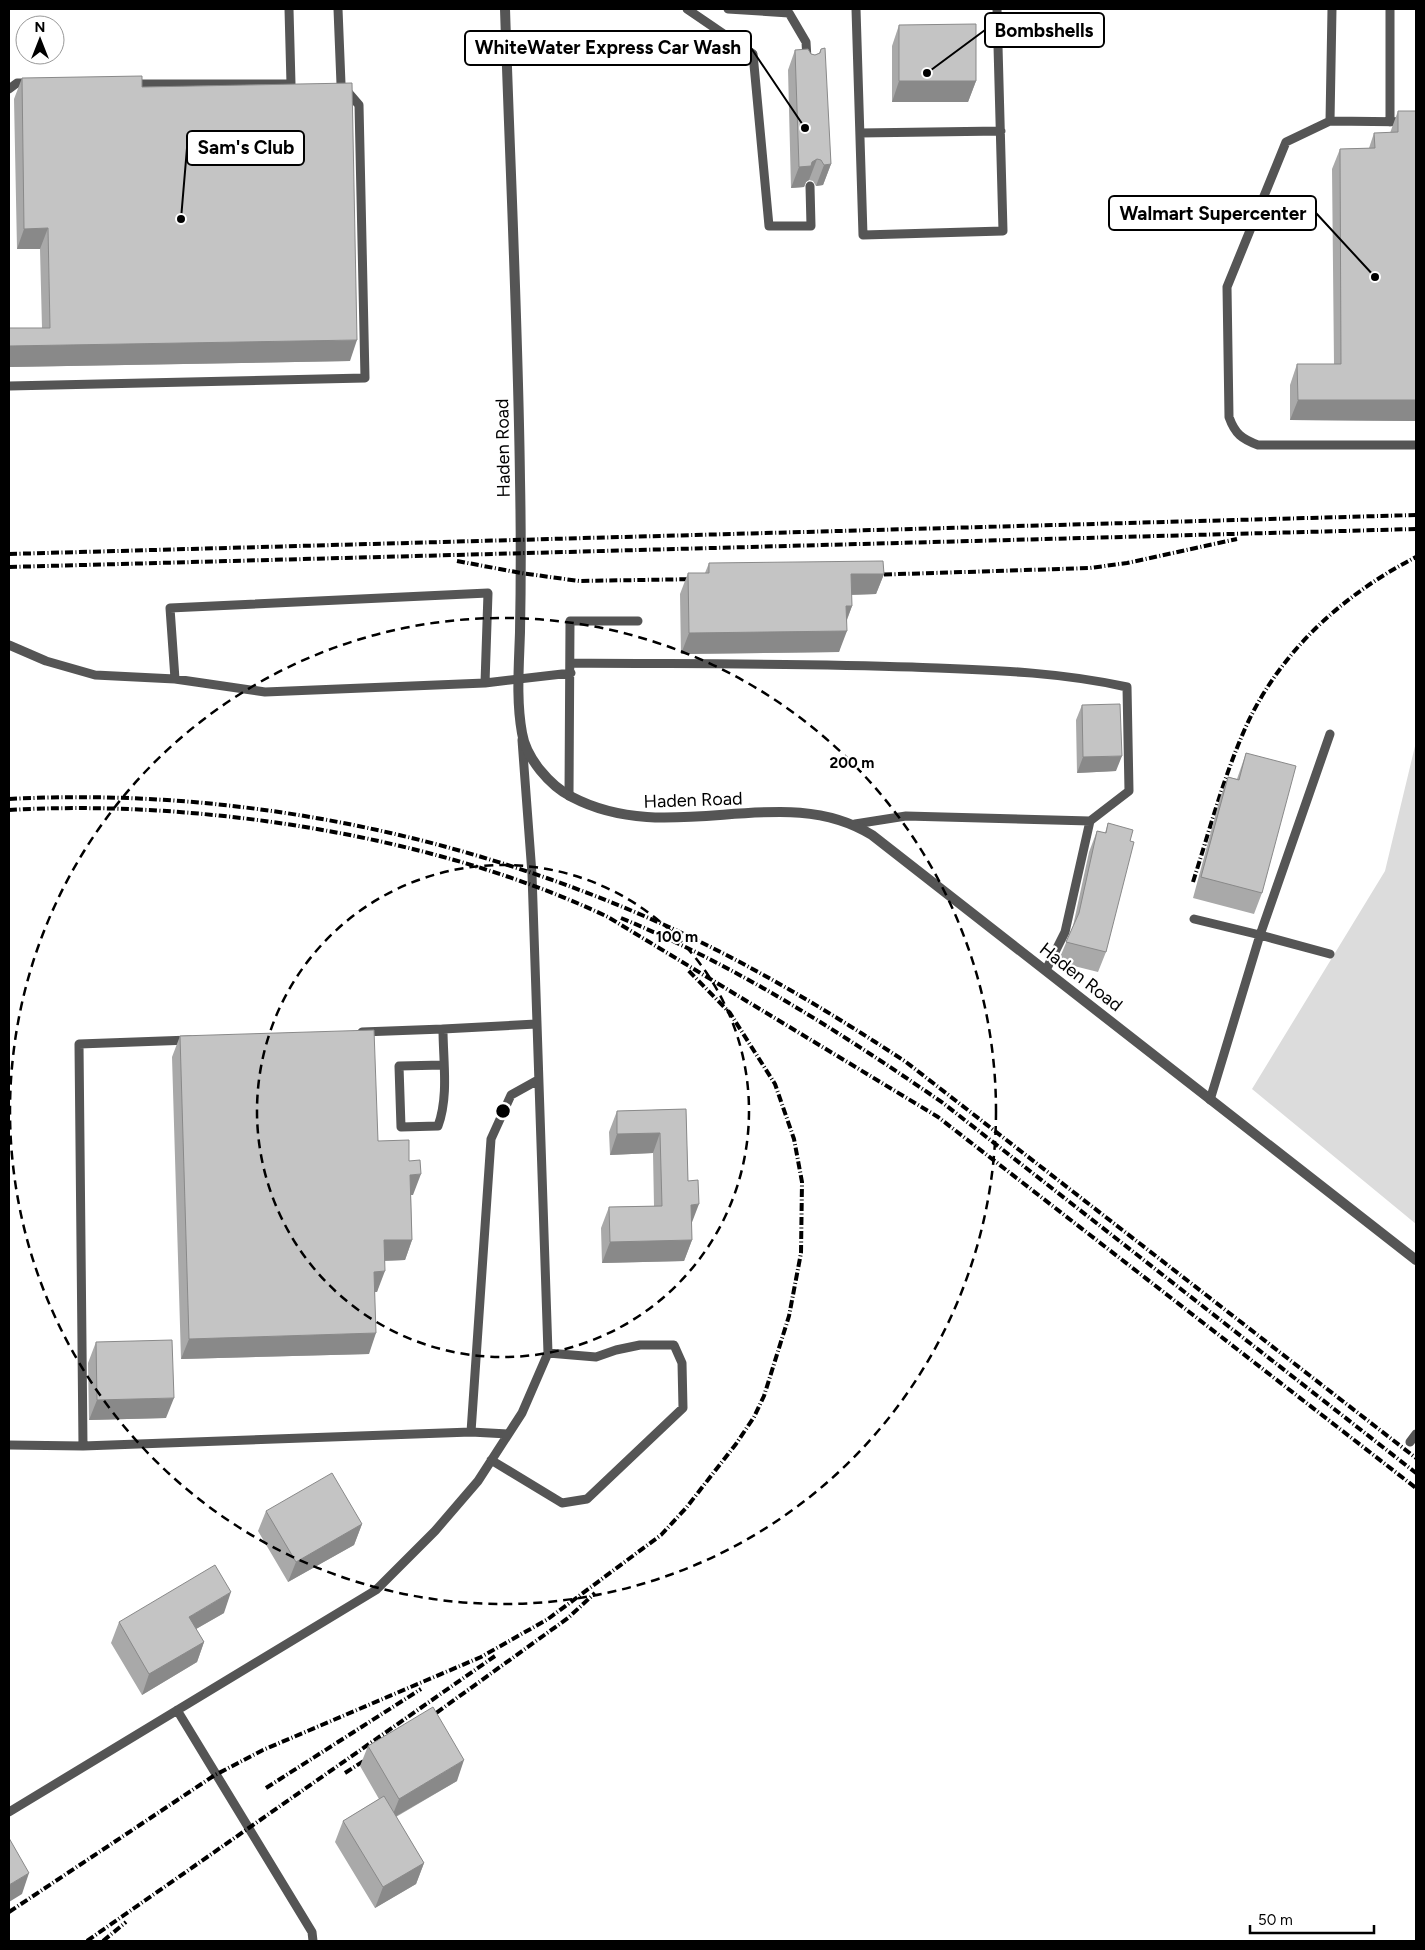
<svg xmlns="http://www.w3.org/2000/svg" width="1425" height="1950" viewBox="0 0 1425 1950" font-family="Figtree,sans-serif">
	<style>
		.green { fill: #dcdcdc }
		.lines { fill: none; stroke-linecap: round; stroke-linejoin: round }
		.service { stroke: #555; stroke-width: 9 }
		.tertiary { stroke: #555; stroke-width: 10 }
		.rail { stroke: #000; stroke-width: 4; stroke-dasharray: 8 2.5 1 2.5; stroke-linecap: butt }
		.wall { fill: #a9a9a9 }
		.shaded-wall { fill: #898989 }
		.building { fill: #c4c4c4; stroke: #898989 }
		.ring { fill: none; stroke: #000; stroke-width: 2.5; stroke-dasharray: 9 6 }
		.labels { text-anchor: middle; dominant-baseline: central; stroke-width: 4.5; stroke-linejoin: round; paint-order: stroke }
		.street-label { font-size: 18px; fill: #000; stroke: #fff }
		.centre { fill: #000; stroke: #fff; stroke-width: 2.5 }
		.ring-label { font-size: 15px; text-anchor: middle; font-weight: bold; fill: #000; stroke: #fff; stroke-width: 4.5; stroke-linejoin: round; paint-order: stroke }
		.leader { fill: none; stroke: #000; stroke-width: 2 }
		.callout-dot { fill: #000; stroke: #fff; stroke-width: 2 }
		.callout { fill: #fff; stroke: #000; stroke-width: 2 }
		.callout-label { font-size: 19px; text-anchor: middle; font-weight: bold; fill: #000 }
	</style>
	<rect width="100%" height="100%" fill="#fff"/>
	<path class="green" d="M1416,742V1224L1252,1089L1385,871Z"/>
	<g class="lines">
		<path class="service" d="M687,9L753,54L769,226H811L810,186
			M728,9L789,13L806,42L807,59
			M856,9L863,235L1003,231L997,9
			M1332,9L1330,121L1286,142L1227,287L1229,417C1235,434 1242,439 1258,445H1416
			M132,84H291L289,9
			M9,89L17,83H31
			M1330,121L1416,122
			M1390,122V9
			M860,133L1001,131
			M9,386L365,378L359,105L341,84L338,9
			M9,645L46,661L95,675L175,679L265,692L485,683L571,673
			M571,663C685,664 798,663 912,667C984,670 1056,671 1127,687L1129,791L1090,821L906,816L855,824
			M175,679L170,608L488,593L485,683
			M1330,734L1260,935L1330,954
			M569,796L570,621H638
			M1194,919L1260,935L1210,1100
			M1046,970L1065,932L1090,821
			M362,1032L443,1029
			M443,1065L399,1066L401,1127L438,1126C449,1096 443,1061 443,1029L536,1024
			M471,1432L491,1139L511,1095L538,1080
			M1410,1442L1416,1434
			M9,1445L83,1446L471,1432L508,1434
			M83,1446L79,1044L190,1040
			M491,1460L562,1503L587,1499L683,1408L682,1363L674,1345H640L616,1350L596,1357L548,1353
			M177,1710L312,1932L313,1941
			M9,1812L376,1590L435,1531L478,1481L522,1413L548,1353L532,874L522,740"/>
		<path class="tertiary" d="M505,9C510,166 518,323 520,480C521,531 521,581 520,632C519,665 516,700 522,733C526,758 550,786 572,797C671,849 782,779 872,835L1416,1260"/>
		<path class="rail" d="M9,554L1416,515
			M457,561L521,573L579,581L700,579
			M9,567L1416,529
			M870,575L1090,568L1127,563L1237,539
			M9,799C234,787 464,834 669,927C752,965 830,1012 906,1062L1416,1458
			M9,810C198,799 436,835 608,917L938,1117L1416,1488
			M1193,882C1209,832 1223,779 1244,731C1278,653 1342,595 1416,557
			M621,918C737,966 840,1032 943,1103L1416,1473
			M425,1721L568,1618L595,1593
			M345,1773L373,1755
			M266,1788L421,1689
			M9,1912L215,1775L263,1750L481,1657L548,1619L661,1535L686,1508L736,1444L754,1417L764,1396L789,1316L801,1253L802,1182L794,1139L775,1084L730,1013L688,970
			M87,1941L495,1656
			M103,1941L126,1922"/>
	</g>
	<path class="wall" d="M899,25L976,81L968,102H892V46Z
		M821,49L831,164L823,185L816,186L813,181L809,180L806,182L804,187L791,188L788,70L795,50L815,55L819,53Z
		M22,78L142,87L350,361L9,367V328H42L40,249H17L14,99Z
		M1398,111L1416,421L1290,420V385L1297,364H1334L1332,169L1340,149L1369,148L1374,133H1390Z
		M709,563L884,574L876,594L851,595L852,606L847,620L839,652L681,654L680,594L688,573H705Z
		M1082,705L1116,771L1077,773L1076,720Z
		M1246,753L1262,893L1254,914L1193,898L1220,798L1228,777L1237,779Z
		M1108,823L1130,841L1106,952L1098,972L1058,962L1073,926L1089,852L1097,831L1105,833Z
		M180,1036L378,1141L409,1161L413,1195H411L412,1240L405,1260L385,1261L377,1292H375L369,1354L181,1359L172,1057Z
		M686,1109L688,1181L692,1240L684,1261L602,1263L601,1228L609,1207L654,1206L653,1153L610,1155L609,1132L617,1111Z
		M96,1342L166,1418L89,1420L88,1363Z
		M266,1511L362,1524L354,1545L288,1582L258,1531Z
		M224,1613L196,1629L204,1642L197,1662L142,1695L111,1643L119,1622Z
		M368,1746L457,1781L396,1817L424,1863L416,1884L375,1908L335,1842L343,1821L379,1799L360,1766Z"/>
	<path class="shaded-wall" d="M899,81H976L968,102H892Z
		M817,159L809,180L806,182L804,187L791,188L799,167Z
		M831,164L823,185L816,186L824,165Z
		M48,228L40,249H17L24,229Z
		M357,340L350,361L9,367V346Z
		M1298,400H1416V421L1290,420Z
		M851,574H884L876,594L844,595Z
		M846,606H852L844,627Z
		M847,631L839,652L681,654L689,633Z
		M1122,756L1116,771L1077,773L1083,757Z
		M660,1133L653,1153L610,1155L617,1134Z
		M421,1174L413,1195H403L410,1175Z
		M699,1204L691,1225V1205Z
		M384,1240H412L405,1260L376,1261Z
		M692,1240L684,1261L602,1263L610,1242Z
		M385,1271L377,1292H367L374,1272Z
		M376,1333L369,1354L181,1359L189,1339Z
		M174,1398L166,1418L89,1420L97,1400Z
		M362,1524L354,1545L288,1582L296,1562Z
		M231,1592L224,1613L182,1637L189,1617Z
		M204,1642L197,1662L142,1695L149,1674Z
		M464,1760L457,1781L391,1819L399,1799Z
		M424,1863L416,1884L375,1908L383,1887Z
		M29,1873L22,1894L9,1902V1885Z"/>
	<path class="building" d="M976,24V81H899V25Z
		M825,48L831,164L824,165L821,160L817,159L812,162L811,166L799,167L795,50L808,49L811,54L815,55L820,53L821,49Z
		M142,76V87L352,83L357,340L9,346V328H50L48,228L24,229L22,78Z
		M1398,111H1416V400H1298L1297,364H1341L1340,149L1375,148L1374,133L1398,132Z
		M883,561L884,574H851L852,606H846L847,631L689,633L688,573H709V563Z
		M1120,704L1122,756L1083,757L1082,705Z
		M1246,753L1296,766L1262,893L1201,877L1228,777L1239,780Z
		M1108,823L1133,830L1130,841L1134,842L1106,952L1066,942L1079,913L1097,831L1106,833Z
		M374,1030L378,1141L409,1140V1161L420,1160L421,1174L410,1175L412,1240H384L385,1271L374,1272L376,1333L189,1339L180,1036Z
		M686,1109L688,1181L698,1180L699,1204L691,1205L692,1240L610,1242L609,1207L662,1206L660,1133L617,1134V1111Z
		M172,1340L174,1398L97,1400L96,1342Z
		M332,1473L362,1524L296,1562L266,1511Z
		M215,1565L231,1592L189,1617L204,1642L149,1674L119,1622Z
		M433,1707L464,1760L399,1799L368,1746Z
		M384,1796L424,1863L383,1887L343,1821Z
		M9,1838L29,1873L9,1885Z"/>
	<g class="ring">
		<circle cx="503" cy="1111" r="246"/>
		<circle cx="503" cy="1111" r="493"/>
	</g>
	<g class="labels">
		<g class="street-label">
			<text transform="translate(503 448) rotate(-91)">Haden Road</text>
			<text transform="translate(693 800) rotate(-2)">Haden Road</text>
			<text transform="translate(1081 977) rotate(38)">Haden Road</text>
		</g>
	</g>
	<circle cx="503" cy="1111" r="8" class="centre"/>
	<g class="ring-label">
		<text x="852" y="768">200 m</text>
		<text x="677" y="942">100 m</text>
	</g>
	<path class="leader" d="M927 73L985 30M805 128L751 48M181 219L187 148M1375 277L1316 213"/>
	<g class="callout-dot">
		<circle cx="927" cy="73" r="5"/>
		<circle cx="805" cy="128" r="5"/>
		<circle cx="181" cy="219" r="5"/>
		<circle cx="1375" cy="277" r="5"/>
	</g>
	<g class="callout">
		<rect x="985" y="13" width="119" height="34" rx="5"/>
		<rect x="465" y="31" width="286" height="34" rx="5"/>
		<rect x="187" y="131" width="117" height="34" rx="5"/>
		<rect x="1109" y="196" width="207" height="34" rx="5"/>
	</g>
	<g class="callout-label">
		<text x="1044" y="37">Bombshells</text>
		<text x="608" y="54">WhiteWater Express Car Wash</text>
		<text x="246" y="154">Sam's Club</text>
		<text x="1213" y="220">Walmart Supercenter</text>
	</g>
	<rect width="1425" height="1950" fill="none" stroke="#000000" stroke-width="20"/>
	<g transform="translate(40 40)"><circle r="24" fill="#ffffff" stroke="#999999"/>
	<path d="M0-4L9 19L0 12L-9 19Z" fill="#000000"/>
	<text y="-8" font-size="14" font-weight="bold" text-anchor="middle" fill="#000000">N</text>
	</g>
	<path d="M1250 1925v8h124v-8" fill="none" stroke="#000000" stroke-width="2.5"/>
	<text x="1258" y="1925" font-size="15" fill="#000000" stroke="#ffffff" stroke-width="4" paint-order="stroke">50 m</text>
</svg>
